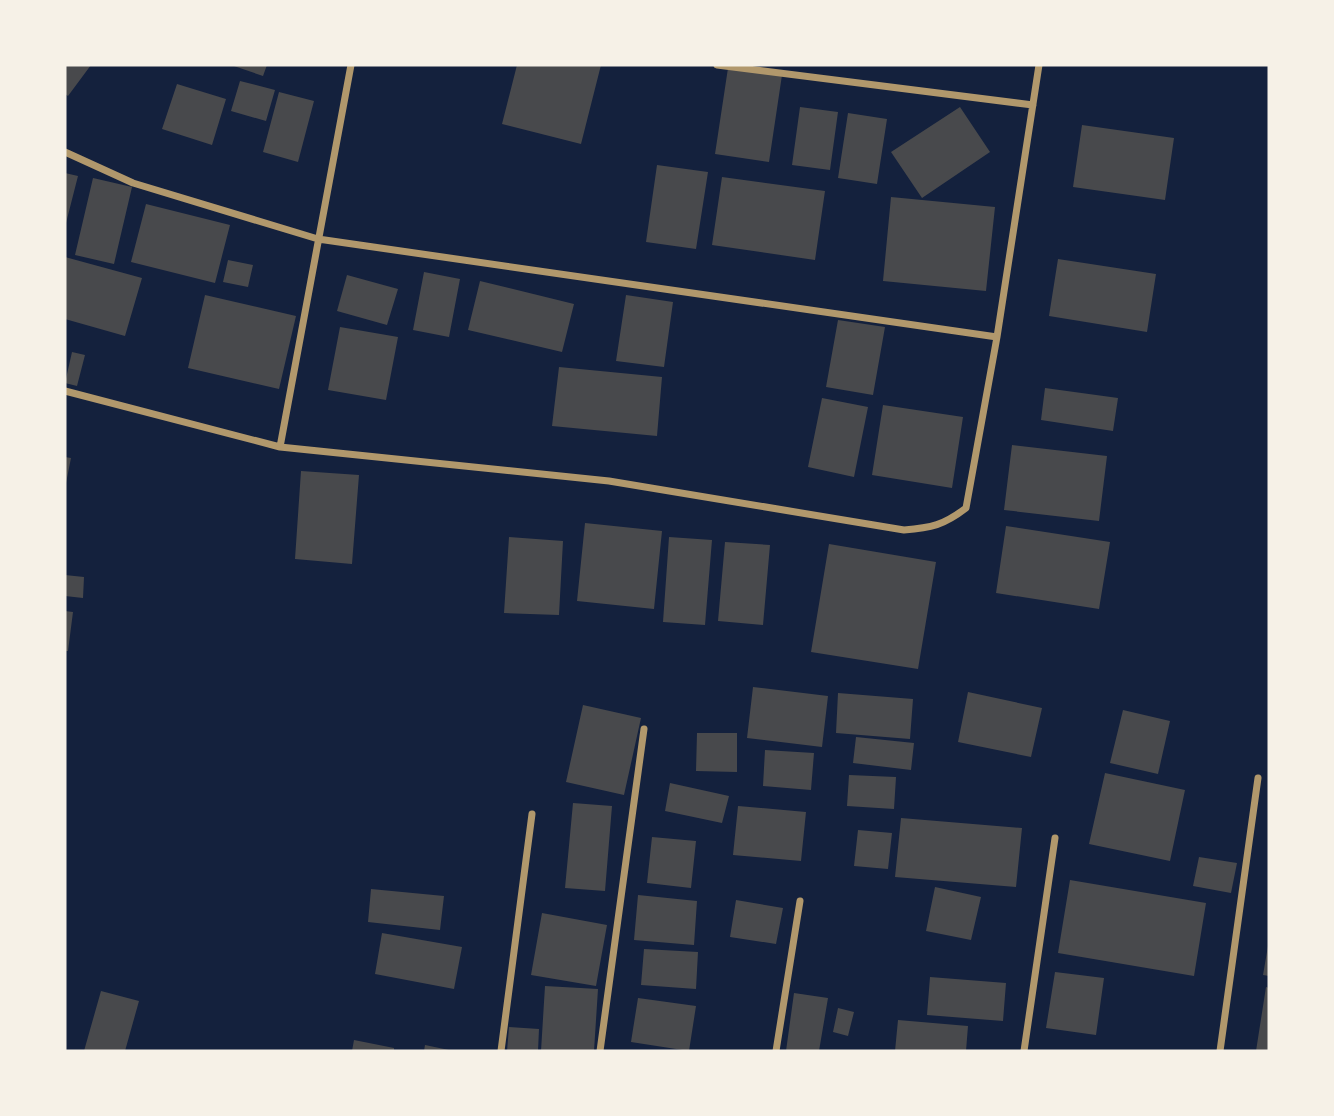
<svg xmlns="http://www.w3.org/2000/svg" width="1334" height="1116" viewBox="0 0 1334 1116" font-family="Barlow,sans-serif">
	<style>
		.building { fill: #48494c }
		.lines { fill: none; stroke-linecap: round; stroke-linejoin: round }
		.minor { stroke: #b1986c; stroke-width: 7 }
	</style>
	<rect width="100%" height="100%" fill="#14213d"/>
	<path class="building" d="M65,65H91L68,96L65,94Z
		M231,65H267L263,76Z
		M517,65H601L581,144L502,124Z
		M728,68L782,75L769,162L715,154Z
		M240,81L275,90L266,121L231,111Z
		M177,84L226,99L212,145L162,129Z
		M279,92L314,101L298,162L263,152Z
		M800,107L838,112L830,170L792,165Z
		M960,107L990,152L922,198L891,152Z
		M848,113L887,119L877,184L838,178Z
		M1082,125L1174,138L1165,200L1073,187Z
		M657,165L708,172L696,249L646,242Z
		M65,173L78,176L66,223H65Z
		M722,177L825,191L815,260L712,245Z
		M93,178L132,187L114,264L75,255Z
		M891,197L995,207L986,291L883,281Z
		M146,204L230,225L215,283L131,262Z
		M65,257L142,278L125,336L65,319Z
		M1058,259L1156,274L1147,332L1049,316Z
		M228,260L253,265L248,287L223,282Z
		M424,272L460,279L449,337L413,330Z
		M347,275L398,289L387,325L337,311Z
		M480,281L574,304L562,352L468,330Z
		M205,295L296,316L279,389L188,368Z
		M626,295L673,302L664,367L616,361Z
		M838,320L885,327L873,395L826,387Z
		M340,327L398,337L386,400L328,390Z
		M72,352L85,355L77,386L65,383Z
		M559,367L662,377L657,436L552,426Z
		M1045,388L1118,398L1113,431L1041,420Z
		M822,398L868,407L854,477L808,467Z
		M883,405L963,417L952,488L872,475Z
		M1012,445L1107,456L1099,521L1004,510Z
		M65,457L71,458L66,483H65Z
		M301,471L359,475L352,564L295,559Z
		M585,523L662,531L654,609L577,601Z
		M1006,526L1110,542L1099,609L996,593Z
		M509,537L563,541L559,615L504,613Z
		M669,537L712,540L705,625L663,622Z
		M725,542L770,545L763,625L718,621Z
		M829,544L936,562L918,669L811,652Z
		M65,575L84,577L83,598L65,596Z
		M65,611L73,612L68,651H65Z
		M753,687L828,696L822,747L747,738Z
		M968,692L1042,708L1031,757L958,742Z
		M838,693L913,699L910,739L836,733Z
		M583,705L641,718L624,795L566,782Z
		M1123,710L1170,721L1158,774L1110,763Z
		M697,733H737V772L696,771Z
		M856,737L914,743L911,770L853,763Z
		M765,750L814,753L811,790L763,786Z
		M1105,773L1185,790L1170,861L1089,844Z
		M849,775L896,777L894,809L847,806Z
		M670,783L729,796L722,823L665,811Z
		M573,803L612,806L605,891L565,888Z
		M738,806L806,812L801,861L733,855Z
		M901,818L1022,828L1016,887L895,877Z
		M858,830L892,833L888,869L854,866Z
		M652,837L696,841L691,888L647,883Z
		M1199,857L1237,863L1231,893L1193,886Z
		M1070,880L1206,903L1194,976L1058,953Z
		M935,887L981,897L971,940L926,931Z
		M371,889L444,896L440,930L368,922Z
		M638,895L697,901L694,945L634,940Z
		M736,900L783,908L776,944L730,937Z
		M542,913L607,925L596,986L531,975Z
		M382,933L462,947L454,989L375,974Z
		M1268,946L1269,947V976L1263,975Z
		M644,949L698,952L696,989L641,985Z
		M1055,972L1104,978L1096,1035L1046,1028Z
		M930,977L1006,983L1003,1021L927,1015Z
		M545,986L598,989L594,1051H541Z
		M1266,987L1269,988V1051H1256Z
		M101,991L139,1001L125,1051H84Z
		M794,993L828,998L819,1051H786Z
		M638,998L696,1006L689,1051L631,1042Z
		M838,1008L854,1012L848,1036L833,1032Z
		M898,1020L968,1026L966,1051H895Z
		M509,1027L539,1029L538,1051H507Z
		M354,1040L394,1048V1051H352Z
		M425,1045L449,1050V1051H424Z"/>
	<g class="lines">
		<path class="minor" d="M717,65L1033,105
			M65,152L133,183L318,239L997,337
			M65,391L280,447L609,481L904,530C931,528 944,525 966,508L997,337L1039,65
			M280,447L351,65
			M501,1051L532,814
			M600,1051L644,729
			M776,1051L800,901
			M1024,1051L1055,838
			M1220,1051L1258,778"/>
	</g>
	<rect width="1334" height="1116" fill="none" stroke="#f6f1e7" stroke-width="133"/>
</svg>
